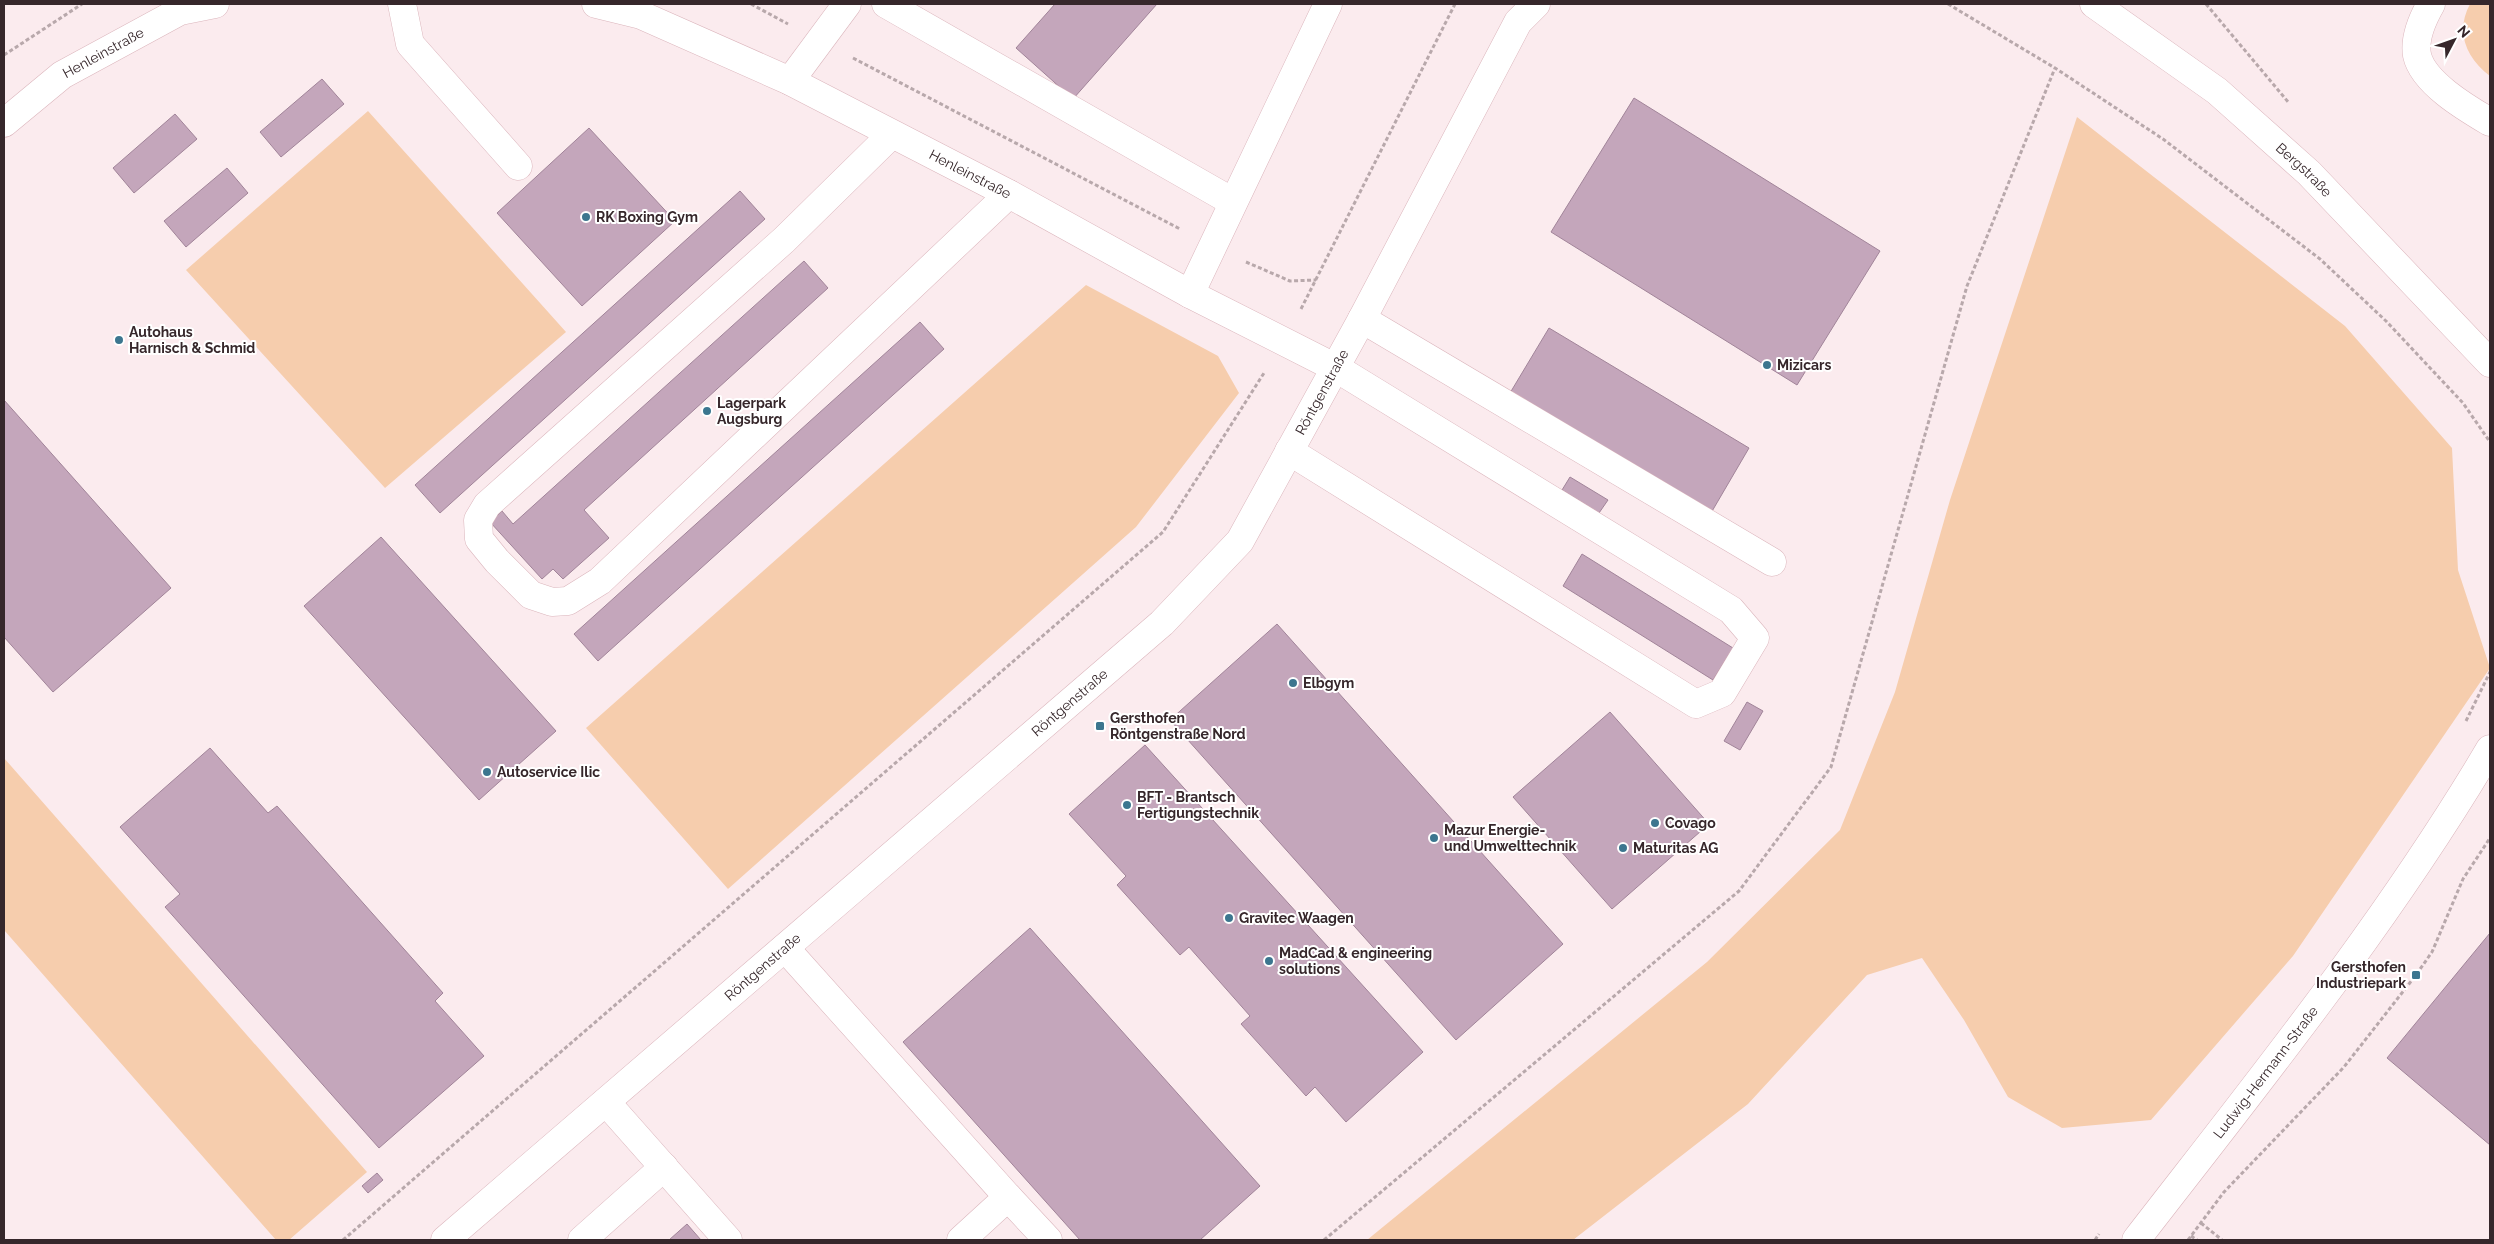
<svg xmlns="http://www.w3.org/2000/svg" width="2494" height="1244" viewBox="0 0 2494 1244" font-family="Raleway,sans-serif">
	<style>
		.green { fill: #f6cdad }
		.building { fill: #c4a6bb; stroke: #a18499 }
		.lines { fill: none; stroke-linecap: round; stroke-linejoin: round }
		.minor-casing { stroke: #dbb5bc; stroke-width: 29 }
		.path { stroke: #b8a8ab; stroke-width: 3; stroke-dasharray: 4 2.5; stroke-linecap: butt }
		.minor { stroke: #fff; stroke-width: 28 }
		.poi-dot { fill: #3c768f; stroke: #fff; stroke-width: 2 }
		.labels { text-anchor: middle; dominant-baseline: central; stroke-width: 4; stroke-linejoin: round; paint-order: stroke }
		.street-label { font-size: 14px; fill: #36272b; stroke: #fff }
		.poi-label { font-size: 14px; font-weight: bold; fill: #36272b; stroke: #fff; text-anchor: start }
	</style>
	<rect width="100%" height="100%" fill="#fbebee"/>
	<path class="green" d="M2470,4H2490V76C2466,58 2455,32 2470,4Z
		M368,111L566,332L385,488L186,270Z
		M2077,117L2345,326L2452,448L2458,570L2490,668L2293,956L2151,1120L2062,1128L2008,1097L1964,1020L1922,958L1867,975L1748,1104L1573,1240H1367L1707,962L1840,830L1895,692L1950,500Z
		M1086,285L1218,356L1239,393L1136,527L728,889L586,728Z
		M4,758L367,1172L289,1240H276L4,930Z"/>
	<path class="building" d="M1055,4H1157L1073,99L1016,48Z
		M322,79L344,104L281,157L260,132Z
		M1634,98L1880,251L1797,385L1551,232Z
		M175,114L197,139L134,193L113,168Z
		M589,128L675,221L582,306L497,213Z
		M227,168L248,193L186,247L164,221Z
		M740,191L765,219L440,513L415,485Z
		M804,261L828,288L584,510L609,538L563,579L553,569L542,579L490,522L502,511L513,524Z
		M920,322L944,349L598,661L574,634Z
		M1549,328L1749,448L1711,513L1510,393Z
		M4,400L171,588L53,692L4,637Z
		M1570,477L1608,500L1599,513L1562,490Z
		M381,537L556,731L479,800L304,606Z
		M1582,554L1733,648L1713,680L1563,586Z
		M1277,624L1563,944L1456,1040L1170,720Z
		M1747,702L1763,711L1740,750L1724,741Z
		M1610,712L1709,824L1612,909L1513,797Z
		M1145,745L1423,1052L1346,1122L1315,1087L1306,1096L1241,1024L1250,1016L1189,947L1180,955L1117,885L1126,876L1069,814Z
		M210,748L268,813L277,806L443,993L435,1001L484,1056L379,1148L165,907L180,894L120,827Z
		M1030,928L1260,1186L1200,1240H1080L903,1042Z
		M2490,933V1145L2387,1058Z
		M377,1173L383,1180L368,1193L362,1186Z
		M687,1224L701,1240H669Z"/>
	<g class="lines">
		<defs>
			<g id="minor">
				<path d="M402,4L410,44L518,166"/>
				<path id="s1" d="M596,4L641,15L790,81L1009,194L1190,294L1336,368L1731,610L1755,638L1722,693L1696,704L1289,451"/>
				<path d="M886,4L1233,202"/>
				<path id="s2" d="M2094,4L2217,91L2309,173L2490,363"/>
				<path d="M2431,4C2423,18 2414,38 2417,55C2423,83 2468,109 2490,122"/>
				<path d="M790,81L847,4"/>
				<path id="s3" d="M4,123L62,75L180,11L215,4"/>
				<path d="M891,135L784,240L487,505L478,520L479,539L497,561L531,595L552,602L568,601L600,581L1009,194"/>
				<path d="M1190,294L1328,4"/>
				<path d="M1362,319L1772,562"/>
				<path d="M785,948L1008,1197L961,1240"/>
				<path d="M606,1102L728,1240"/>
				<path d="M1008,1197L1048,1240"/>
				<path id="s4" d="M445,1240L1162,623L1240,541L1362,319L1518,22L1536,4"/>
				<path d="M582,1240L664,1167"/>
				<path id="s5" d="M2136,1240C2259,1081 2387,923 2490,749"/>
			</g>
		</defs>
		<use href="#minor" class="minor-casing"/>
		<path class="path" d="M751,4L788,24
			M1948,4L2055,68L2163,139L2320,259L2386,321L2463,403L2490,442
			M2206,4L2289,103
			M4,55L82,4
			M853,58L1180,229
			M1246,262L1290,281L1316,280
			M1301,309L1455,4
			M2466,721L2490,672
			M2201,1223L2222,1240
			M2191,1236L2197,1240
			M343,1240L1163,532L1264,373
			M1324,1240L1739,891L1831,767L1967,286L2055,68
			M2095,1240L2099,1234
			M2188,1240L2224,1192L2344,1067L2416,975L2432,952L2463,879L2490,838"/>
		<use href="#minor" class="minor"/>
	</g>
	<g class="poi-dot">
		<circle cx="586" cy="217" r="5"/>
		<circle cx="119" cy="340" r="5"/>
		<circle cx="1767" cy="365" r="5"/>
		<circle cx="707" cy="411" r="5"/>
		<circle cx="1293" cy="683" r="5"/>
		<rect x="1095" y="721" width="10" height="10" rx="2.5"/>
		<circle cx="487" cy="772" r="5"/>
		<circle cx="1127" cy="805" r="5"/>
		<circle cx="1655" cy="823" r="5"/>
		<circle cx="1434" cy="838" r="5"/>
		<circle cx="1623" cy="848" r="5"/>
		<circle cx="1229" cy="918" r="5"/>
		<circle cx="1269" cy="961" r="5"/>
		<rect x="2411" y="970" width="10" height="10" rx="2.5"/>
	</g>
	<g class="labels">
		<g class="street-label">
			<text stroke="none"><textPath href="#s3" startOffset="122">Henleinstraße</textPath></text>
			<text stroke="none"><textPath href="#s2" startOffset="268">Bergstraße</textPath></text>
			<text stroke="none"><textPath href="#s1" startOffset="412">Henleinstraße</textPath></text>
			<text stroke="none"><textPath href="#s4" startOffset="1229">Röntgenstraße</textPath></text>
			<text stroke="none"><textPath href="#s4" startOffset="824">Röntgenstraße</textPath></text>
			<text stroke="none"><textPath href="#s4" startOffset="419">Röntgenstraße</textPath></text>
			<text stroke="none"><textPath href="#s5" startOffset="212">Ludwig-Hermann-Straße</textPath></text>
		</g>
		<g class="poi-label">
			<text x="596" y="217">RK Boxing Gym</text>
			<text x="129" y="332">Autohaus<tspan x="129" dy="16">Harnisch &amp; Schmid</tspan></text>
			<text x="1777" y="365">Mizicars</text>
			<text x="717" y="403">Lagerpark<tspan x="717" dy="16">Augsburg</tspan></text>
			<text x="1303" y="683">Elbgym</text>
			<text x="1110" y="718">Gersthofen<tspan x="1110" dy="16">Röntgenstraße Nord</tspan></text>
			<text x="497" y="772">Autoservice Ilic</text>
			<text x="1137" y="797">BFT - Brantsch<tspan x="1137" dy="16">Fertigungstechnik</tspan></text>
			<text x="1665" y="823">Covago</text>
			<text x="1444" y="830">Mazur Energie-<tspan x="1444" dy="16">und Umwelttechnik</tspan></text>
			<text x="1633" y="848">Maturitas AG</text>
			<text x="1239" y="918">Gravitec Waagen</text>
			<text x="1279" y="953">MadCad &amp; engineering<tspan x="1279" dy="16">solutions</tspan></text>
			<text x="2406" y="967" text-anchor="end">Gersthofen<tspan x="2406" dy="16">Industriepark</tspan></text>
		</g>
	</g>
	<rect width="2494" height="1244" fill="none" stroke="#36272b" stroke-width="10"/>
	<g transform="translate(2454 40) rotate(49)" stroke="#ffffff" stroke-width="4" paint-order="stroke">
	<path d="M0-4L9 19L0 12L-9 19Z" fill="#36272b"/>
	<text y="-8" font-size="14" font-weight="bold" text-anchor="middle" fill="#36272b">N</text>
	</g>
</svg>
